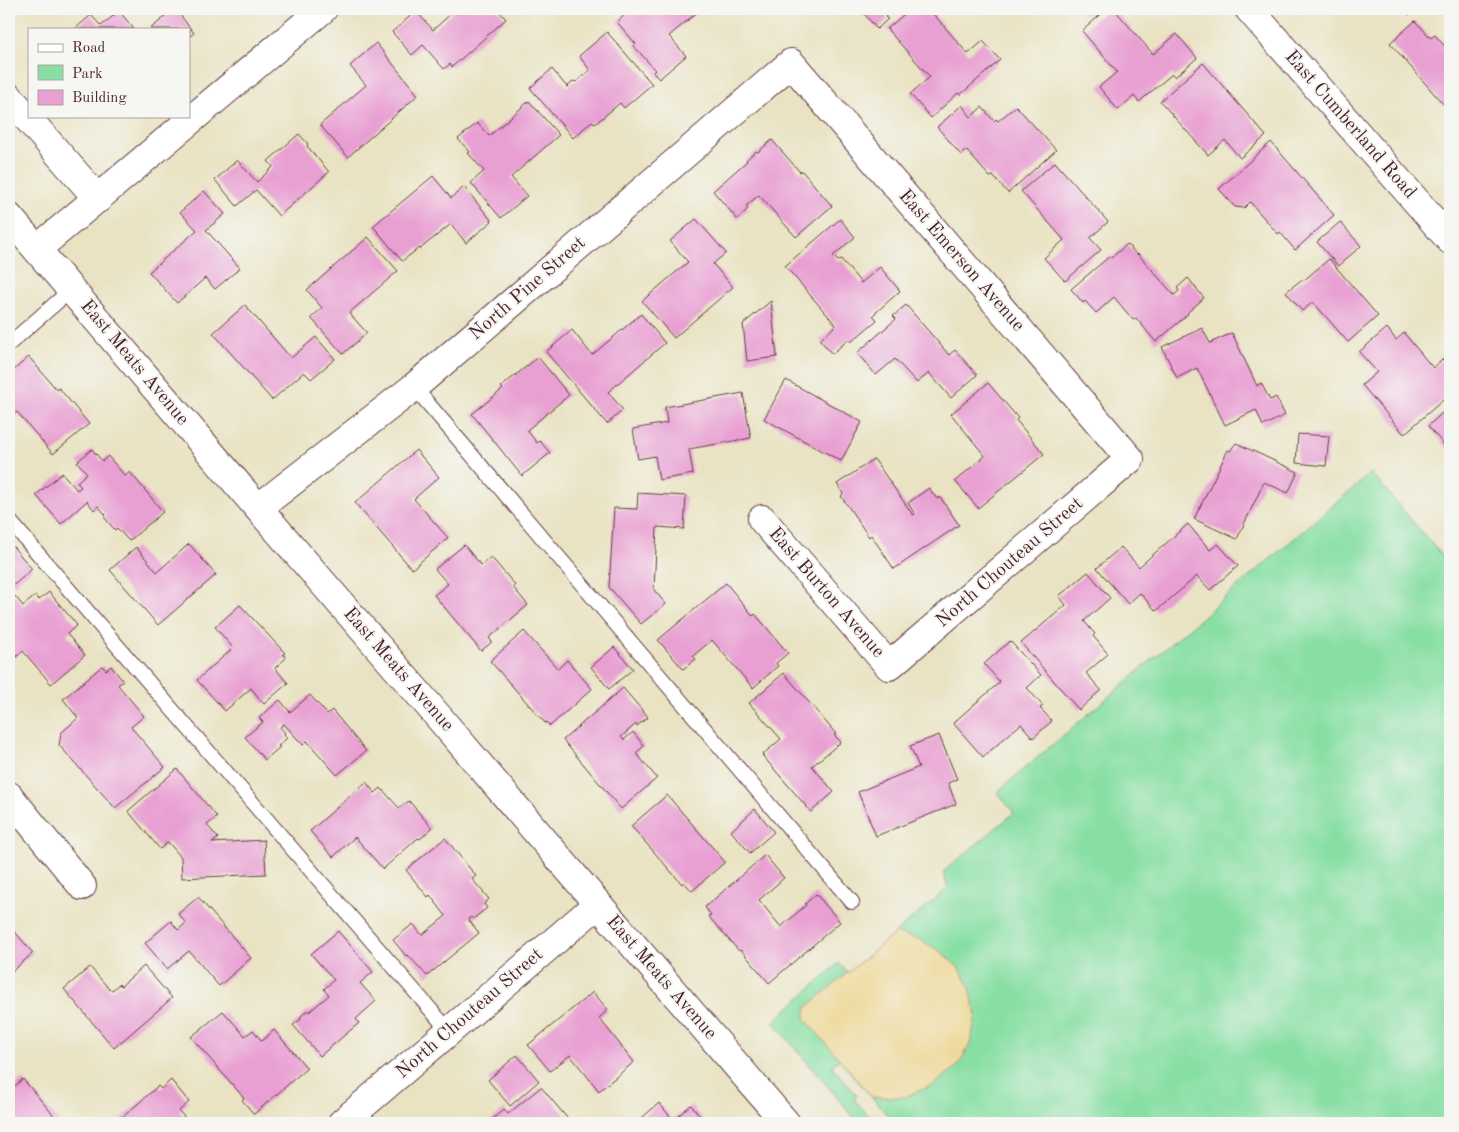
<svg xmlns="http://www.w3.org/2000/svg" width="1459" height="1132" viewBox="0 0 1459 1132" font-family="'Old Standard TT',serif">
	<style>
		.green { fill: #88dfa4; stroke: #697f68 }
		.sand { fill: #eeda9e; stroke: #9c7c64 }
		.building { fill: #e89fd2 }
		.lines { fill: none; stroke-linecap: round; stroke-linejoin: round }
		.lane-casing { stroke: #623c42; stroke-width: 16 }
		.street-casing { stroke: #623c42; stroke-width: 30 }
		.secondary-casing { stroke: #623c42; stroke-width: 30 }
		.lane { stroke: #fff; stroke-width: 14 }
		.street { stroke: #fff; stroke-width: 28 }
		.secondary { stroke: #fff; stroke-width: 28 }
		.labels { text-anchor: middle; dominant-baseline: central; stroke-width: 4; stroke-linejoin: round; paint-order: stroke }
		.street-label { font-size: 19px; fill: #4a1f2b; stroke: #f6f6f2 }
	</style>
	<rect width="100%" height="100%" fill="#f6f6f2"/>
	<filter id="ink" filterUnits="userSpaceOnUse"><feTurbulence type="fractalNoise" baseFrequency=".02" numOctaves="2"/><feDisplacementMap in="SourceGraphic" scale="10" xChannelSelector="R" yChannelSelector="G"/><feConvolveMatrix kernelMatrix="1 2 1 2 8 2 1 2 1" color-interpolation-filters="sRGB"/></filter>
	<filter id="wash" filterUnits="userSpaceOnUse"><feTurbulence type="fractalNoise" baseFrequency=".0096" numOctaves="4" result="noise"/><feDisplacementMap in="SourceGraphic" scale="20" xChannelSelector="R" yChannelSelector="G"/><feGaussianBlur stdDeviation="1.12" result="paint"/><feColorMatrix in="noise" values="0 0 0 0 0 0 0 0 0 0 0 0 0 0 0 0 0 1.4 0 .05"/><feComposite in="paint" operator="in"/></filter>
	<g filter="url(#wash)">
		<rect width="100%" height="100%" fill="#e9e3c3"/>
		<path class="green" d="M1371,473L1450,565V1123H894L839,1059L832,1066L857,1096L854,1099L875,1123H859L773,1022L839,963L848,973L948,888L943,872L1014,813L997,792Z"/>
		<path class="sand" d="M895,933L918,939L940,951L959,968L970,987L976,1016L970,1044L958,1066L933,1085L905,1097H872L805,1019L807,1007Z"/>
		<g id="blocks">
			<path class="building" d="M159,9H180L177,11L194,33L189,37V29H150L165,17Z
				M456,9H497L506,19L452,67L450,64L444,69L423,45L412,55L392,32L416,11L433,30Z
				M625,9H701L669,36L686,56L659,79L653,72L655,70L634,46L636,44L617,22L628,12Z
				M860,9H895L885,17L888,19L877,29Z
				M910,9H929L968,54L983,41L1000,60L960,95L958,93L931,118L910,94L930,77L887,29Z
				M1080,9H1093L1086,15Z
				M1107,9H1114L1153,54L1177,34L1197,58L1175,77L1172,74L1139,102L1134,96L1118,110L1099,87L1117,72L1082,31Z
				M1404,9H1416L1409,15Z
				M119,11L134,29H75L91,15L101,26Z
				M1415,21L1431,38L1435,35L1450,52V112L1390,43Z
				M607,32L652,84L624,108L620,103L595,124L592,121L573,138L530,88L552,69L567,87L574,81L576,82L590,70L579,56Z
				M376,43L418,95L348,157L320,125L366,85L350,66Z
				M1203,63L1266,136L1240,158L1225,140L1208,155L1160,101Z
				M529,101L559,135L511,177L527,196L501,218L471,183L484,171L468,153L470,152L458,139L477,123L489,136Z
				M962,105L971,117L982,107L994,121L996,119L998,121L1016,106L1056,150L1008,193L993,176L990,177L966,150L961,155L937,127Z
				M299,134L308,144L307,146L329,172L279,216L256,190L237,206L215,180L237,160L257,182L273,167L268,161Z
				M772,140L800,172L802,171L832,206L796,237L759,195L746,206L748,209L737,219L713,191L747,161L746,160L756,151L758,152Z
				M1271,142L1334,215L1295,250L1280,232L1278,234L1250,202L1244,208L1235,207L1219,189Z
				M1055,162L1108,222L1090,238L1101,250L1065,281L1044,258L1064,240L1021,191Z
				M433,176L451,198L464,187L492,221L466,243L451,224L420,249L419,248L402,261L373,226Z
				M204,191L225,214L206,230L240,268L215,289L205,278L177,303L149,272L197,230L180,212Z
				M696,219L726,253L713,264L733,287L674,338L642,301L688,262L670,241Z
				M840,219L855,237L833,256L838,261L841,259L861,283L880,267L900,291L873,315L877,320L851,342L849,339L832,354L820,340L836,325L785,266Z
				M1340,222L1361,246L1338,266L1317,242Z
				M368,237L398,271L349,313L367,333L343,354L311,318L322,308L307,290Z
				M1127,244L1137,255L1138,254L1174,295L1179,291L1177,288L1188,278L1204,298L1187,313L1188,314L1156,342L1136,318L1133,320L1114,297L1096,313L1085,301L1083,303L1071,289L1110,256L1111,258Z
				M1329,259L1378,316L1348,342L1313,302L1302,311L1286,292L1301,280L1303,281Z
				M771,301L777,357L747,361L743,324Z
				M245,305L291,358L316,337L335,359L311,379L304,372L272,400L213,333Z
				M906,305L949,355L955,350L977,375L951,398L929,373L917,383L895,359L876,375L857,353L896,319L893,316Z
				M641,314L665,343L608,392L623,410L607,424L546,352L572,330L592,355Z
				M1202,328L1210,343L1232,333L1257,386L1261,383L1270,400L1276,397L1285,415L1263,426L1256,410L1225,425L1197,368L1177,378L1162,347Z
				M1387,328L1396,340L1404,333L1433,368L1450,353V394L1404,434L1362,385L1377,372L1359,352Z
				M29,357L57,390L59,388L89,424L53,454L17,412L9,419V374Z
				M538,357L569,395L527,430L537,443L540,441L550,453L522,476L472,414L503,389L501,387Z
				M786,380L862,422L841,461L764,419Z
				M988,383L1018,418L1016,420L1044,454L978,508L955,481L985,456L951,414Z
				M743,393L751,438L689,449L693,474L659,480L655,456L638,459L633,429L667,423L665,407Z
				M1450,406V452L1428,426Z
				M1298,434L1329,436L1326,466L1296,463Z
				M1236,443L1298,472L1288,493L1264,482L1237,539L1194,519L1228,450L1230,451Z
				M92,449L102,461L108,456L125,476L130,472L163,512L129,541L117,528L115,530L104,517L106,515L98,506L94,510L87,501L61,524L36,495L62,473L77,490L81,487L77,482L87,473L77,462Z
				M416,450L439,477L414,499L448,538L412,569L355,503Z
				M874,459L913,515L915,514L908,503L929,488L937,499L940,497L959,525L894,569L871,535L869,537L841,496L843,494L837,484Z
				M638,493L686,496L684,529L657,527L654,590L666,604L641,624L609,587L614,508L637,509Z
				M1188,524L1210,550L1218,544L1238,566L1210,590L1197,576L1156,611L1140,593L1128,604L1097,568L1121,547L1139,567Z
				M9,542L32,569L14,585L9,579Z
				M189,544L216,575L158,625L110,570L136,547L157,572Z
				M464,545L481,565L491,557L515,585L513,587L528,605L489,638L492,642L481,651L434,595L448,584L435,569Z
				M1088,572L1110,598L1084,621L1095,634L1093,636L1108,654L1086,673L1101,690L1079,710L1021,643L1066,605L1059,596Z
				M726,583L753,616L755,614L788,653L776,663L778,666L753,688L712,640L693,656L696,659L683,669L658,640Z
				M49,592L77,625L67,634L85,655L51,684L23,651L9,663V601L15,596L23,606L35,596L39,600Z
				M240,605L285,653L283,654L286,658L275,668L288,683L264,704L251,688L225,711L197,680L233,648L215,627Z
				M524,631L558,669L567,660L592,689L550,726L546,722L545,723L490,661Z
				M1010,641L1041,675L1027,688L1043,706L1040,708L1052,721L1033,738L1021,724L983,757L953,723L1000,682L984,664Z
				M614,647L633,669L609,689L591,667Z
				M102,666L106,670L111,666L123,681L118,685L144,716L131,727L165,767L115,808L59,745L61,733L78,718L63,699Z
				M784,673L836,734L834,735L841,742L812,766L834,792L811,812L762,755L781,739L749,703Z
				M623,688L648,717L637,726L636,724L621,737L624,740L633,732L644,746L636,753L657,778L621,809L563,740Z
				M310,695L327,714L332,710L366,751L337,775L307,741L303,745L284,724L280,727L285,733L284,734L287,738L278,746L280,747L265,760L245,737L263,722L259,718L280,700L290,712Z
				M939,735L957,779L948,783L956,804L876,836L858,792L919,767L910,746Z
				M177,769L217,817L207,825L218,838L212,843L264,840L266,874L182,878L181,857L168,842L160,849L128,811Z
				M366,782L375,793L381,788L399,808L409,801L432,828L420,839L418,838L383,869L355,837L333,857L310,831Z
				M667,795L725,862L692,891L684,882L682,884L631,826Z
				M755,809L774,832L750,853L731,831Z
				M445,838L476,876L472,879L489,899L484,904L487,908L473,919L471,917L468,919L479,933L427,976L408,955L406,956L393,940L413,924L422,935L446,916L430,895L428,897L406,870Z
				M765,855L784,878L759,900L781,927L806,905L805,904L816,894L840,922L769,983L741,950L739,951L708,916L711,915L705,907Z
				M198,897L251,958L219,986L189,951L167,969L145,943L171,921L178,930L186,923L178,914Z
				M9,925L33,953L9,974Z
				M338,931L373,972L360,983L376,1001L356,1019L359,1023L320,1056L293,1025L301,1019L300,1017L308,1010L309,1012L329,995L324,989L334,980L311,954Z
				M144,966L172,998L114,1048L64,989L90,967L111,991L119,984L121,986Z
				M593,992L608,1010L599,1018L634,1062L599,1091L570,1055L550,1071L528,1045Z
				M223,1011L245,1036L253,1030L262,1041L274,1030L307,1068L254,1114L242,1100L244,1098L191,1037Z
				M517,1055L539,1081L510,1106L488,1080Z
				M23,1079L60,1123H9V1091Z
				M171,1080L189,1102L179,1111L185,1118L179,1123H116L158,1086L161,1089Z
				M541,1087L568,1119L563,1123H488L504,1109L508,1114Z
				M659,1103L673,1120L691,1105L706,1123H636Z"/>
		</g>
	</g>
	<g filter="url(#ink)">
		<use href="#blocks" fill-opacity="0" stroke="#623c42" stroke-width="1"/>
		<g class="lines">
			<defs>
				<path id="lane" d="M9,344L72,289
					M414,387L852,902
					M9,520L449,1031"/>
				<path id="street" d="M1249,9L1450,240
					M9,97L98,199
					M37,249L323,9
					M258,508L414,387L791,63L1130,459L889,666L762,519
					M9,796L82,886
					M342,1123L598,904"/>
				<path id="secondary" d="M9,217L258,508L425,701L598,904L786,1123"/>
			</defs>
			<use href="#lane" class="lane-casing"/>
			<use href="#street" class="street-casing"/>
			<use href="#secondary" class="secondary-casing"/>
			<use href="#lane" class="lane"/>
			<use href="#street" class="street"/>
			<use href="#secondary" class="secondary"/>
		</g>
	</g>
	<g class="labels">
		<g class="street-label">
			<text transform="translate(1350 125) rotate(49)">East Cumberland Road</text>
			<text transform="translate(961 261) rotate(49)">East Emerson Avenue</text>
			<text transform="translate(528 289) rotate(-41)">North Pine Street</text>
			<text transform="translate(134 363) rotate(50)">East Meats Avenue</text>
			<text transform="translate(1010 563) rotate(-41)">North Chouteau Street</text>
			<text transform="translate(826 593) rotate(49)">East Burton Avenue</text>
			<text transform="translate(398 670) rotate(49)">East Meats Avenue</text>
			<text transform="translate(661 978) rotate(49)">East Meats Avenue</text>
			<text transform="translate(470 1014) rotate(-41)">North Chouteau Street</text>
		</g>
	</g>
	<rect width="1459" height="1132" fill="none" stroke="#f6f6f2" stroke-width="30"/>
	<rect x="28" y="28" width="162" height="90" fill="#f6f6f2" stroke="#b1a0a2"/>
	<rect x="38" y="44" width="25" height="8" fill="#ffffff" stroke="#b1a0a2"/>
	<text x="72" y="52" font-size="15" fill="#4a1f2b">Road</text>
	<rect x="38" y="65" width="25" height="15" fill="#88dfa4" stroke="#b1a0a2"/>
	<text x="72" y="78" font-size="15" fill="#4a1f2b">Park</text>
	<rect x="38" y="90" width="25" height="15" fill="#e89fd2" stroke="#b1a0a2"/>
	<text x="72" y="102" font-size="15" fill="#4a1f2b">Building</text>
</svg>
